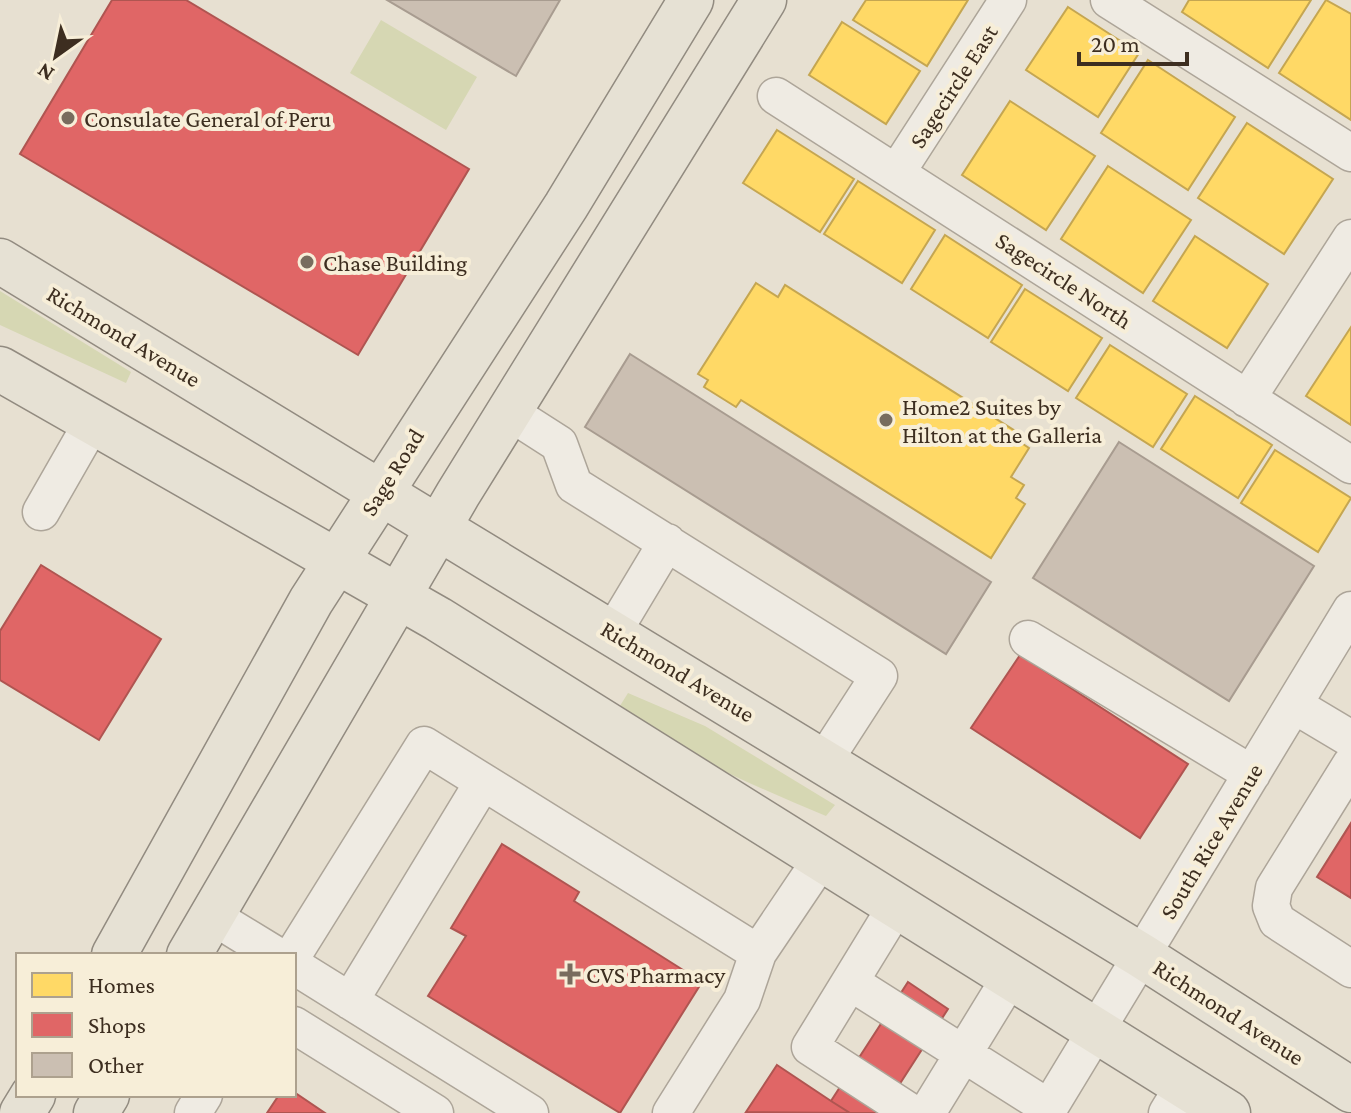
<svg xmlns="http://www.w3.org/2000/svg" width="1351" height="1113" viewBox="0 0 1351 1113" font-family="'Crimson Pro',serif">
	<style>
		.green { fill: #d6d7b3 }
		.homes { fill: #ffd966; stroke: #c5a651; stroke-width: 2 }
		.shops { fill: #e06666; stroke: #af5551; stroke-width: 2 }
		.building { fill: #cbbfb2; stroke: #a89c90; stroke-width: 2 }
		.lines { fill: none; stroke-linecap: round; stroke-linejoin: round }
		.minor-casing { stroke: #ada599; stroke-width: 39 }
		.major-casing { stroke: #928b80; stroke-width: 47 }
		.minor { stroke: #efebe3; stroke-width: 36 }
		.major { stroke: #e6e1d4; stroke-width: 44 }
		.poi-dot { fill: #786c5e; stroke: #f7eed8; stroke-width: 3 }
		.labels { text-anchor: middle; dominant-baseline: central; stroke-width: 8; stroke-linejoin: round; paint-order: stroke }
		.street-label { font-size: 24px; fill: #3d2e20; stroke: #f7eed8 }
		.poi-label { font-size: 24px; fill: #3d2e20; stroke: #f7eed8; text-anchor: start }
	</style>
	<rect width="100%" height="100%" fill="#e7e0d1"/>
	<path class="green" d="M381,20L477,77L446,130L350,73Z
		M0,291L131,372L126,383L0,325Z
		M628,693L705,726L835,805L826,816C754,786 682,755 618,709Z"/>
	<path class="homes" d="M866,0H968L927,66L853,20Z
		M1189,0H1311L1268,68L1182,12Z
		M1326,0L1351,14V120L1279,73Z
		M1068,7L1139,53L1098,117L1026,70Z
		M842,22L920,71L886,124L809,75Z
		M1148,60L1235,117L1188,190L1101,133Z
		M1010,101L1095,156L1046,230L962,175Z
		M1247,123L1333,179L1284,254L1198,198Z
		M777,130L854,179L820,232L743,183Z
		M1108,166L1191,220L1143,293L1061,239Z
		M858,181L935,230L902,283L824,234Z
		M945,235L1022,285L988,338L911,289Z
		M1195,236L1268,284L1227,348L1153,301Z
		M756,283L778,297L785,285L1020,434L1017,440L1029,448L1011,477L1024,485L1016,498L1025,504L991,558L741,400L736,407L704,387L708,380L698,374Z
		M1025,289L1102,338L1068,391L991,342Z
		M1351,327V425L1306,396Z
		M1110,345L1187,394L1153,447L1076,398Z
		M1195,396L1272,445L1238,498L1161,449Z
		M1275,450L1351,498L1318,552L1241,503Z"/>
	<path class="shops" d="M112,0H186L469,169L358,355L20,154Z
		M41,565L161,639L99,740L0,680V631Z
		M1020,655L1188,764L1140,838L971,728Z
		M1351,823V898L1317,877Z
		M502,844L579,892L574,901L702,982L620,1113L428,996L466,936L451,928Z
		M908,982L948,1009L881,1113H850L831,1101Z
		M777,1065L831,1101L850,1113L746,1112Z
		M294,1092L325,1113H267L279,1095Z"/>
	<path class="building" d="M387,0H560L516,76Z
		M630,354L991,582L946,654L585,427Z
		M1119,442L1314,566L1229,701L1033,578Z"/>
	<g class="lines">
		<defs>
			<path id="minor" d="M1109,0L1351,153
				M776,96L1351,465
				M897,172L1008,0
				M1247,399L1351,238
				M509,412L559,444L574,485L879,676L824,761
				M41,512L93,421
				M613,632L667,542
				M1028,639L1252,774
				M1294,705L1351,739
				M1351,764L1274,888L1271,906L1277,921L1351,969
				M897,905L810,1047L912,1113
				M212,916L276,955
				M293,955L424,745L758,953
				M294,966L530,1113
				M850,982L1049,1108
				M350,1001L483,782
				M294,1025L435,1113
				M193,1113L204,1095
				M671,1113L742,1000L758,953L822,858
				M927,1113L1011,976
				M1046,1113L1351,610
				M1167,1113L1184,1085"/>
			<path id="major" d="M0,261L1142,956L1351,1090
				M0,369L438,619L1228,1113
				M114,955L311,601L566,206L691,0
				M189,955L458,494L764,0
				M22,1113L33,1095
				M96,1113L107,1095"/>
		</defs>
		<use href="#minor" class="minor-casing"/>
		<use href="#major" class="major-casing"/>
		<use href="#minor" class="minor"/>
		<use href="#major" class="major"/>
	</g>
	<g class="poi-dot">
		<circle cx="68" cy="118" r="8"/>
		<circle cx="307" cy="262" r="8"/>
		<circle cx="886" cy="420" r="8"/>
		<path d="M566 962h8v8h8v8h-8v8h-8v-8h-8v-8h8z"/>
	</g>
	<g class="labels">
		<g class="street-label">
			<text transform="translate(953 86) rotate(-57)">Sagecircle East</text>
			<text transform="translate(1064 280) rotate(33)">Sagecircle North</text>
			<text transform="translate(124 336) rotate(31)">Richmond Avenue</text>
			<text transform="translate(392 472) rotate(-58)">Sage Road</text>
			<text transform="translate(678 671) rotate(31)">Richmond Avenue</text>
			<text transform="translate(1211 841) rotate(-59)">South Rice Avenue</text>
			<text transform="translate(1229 1012) rotate(33)">Richmond Avenue</text>
		</g>
		<g class="poi-label">
			<text x="84" y="118">Consulate General of Peru</text>
			<text x="323" y="262">Chase Building</text>
			<text x="902" y="406">Home2 Suites by<tspan x="902" dy="28">Hilton at the Galleria</tspan></text>
			<text x="586" y="974">CVS Pharmacy</text>
		</g>
	</g>
	<rect x="16" y="953" width="280" height="144" fill="#f7eed8" stroke="#ada18e" stroke-width="2"/>
	<rect x="32" y="973" width="40" height="24" fill="#ffd966" stroke="#ada18e" stroke-width="2"/>
	<text x="88" y="993" font-size="24" fill="#3d2e20">Homes</text>
	<rect x="32" y="1013" width="40" height="24" fill="#e06666" stroke="#ada18e" stroke-width="2"/>
	<text x="88" y="1033" font-size="24" fill="#3d2e20">Shops</text>
	<rect x="32" y="1053" width="40" height="24" fill="#cbbfb2" stroke="#ada18e" stroke-width="2"/>
	<text x="88" y="1073" font-size="24" fill="#3d2e20">Other</text>
	<g transform="translate(56 56) rotate(213)" stroke="#f7eed8" stroke-width="6" paint-order="stroke">
	<path d="M0-6L14 30L0 20L-14 30Z" fill="#3d2e20"/>
	<text y="-12" font-size="22" font-weight="bold" text-anchor="middle" fill="#3d2e20">N</text>
	</g>
	<path d="M1079 52v12h108v-12" fill="none" stroke="#3d2e20" stroke-width="4"/>
	<text x="1091" y="52" font-size="24" fill="#3d2e20" stroke="#f7eed8" stroke-width="6" paint-order="stroke">20 m</text>
</svg>
